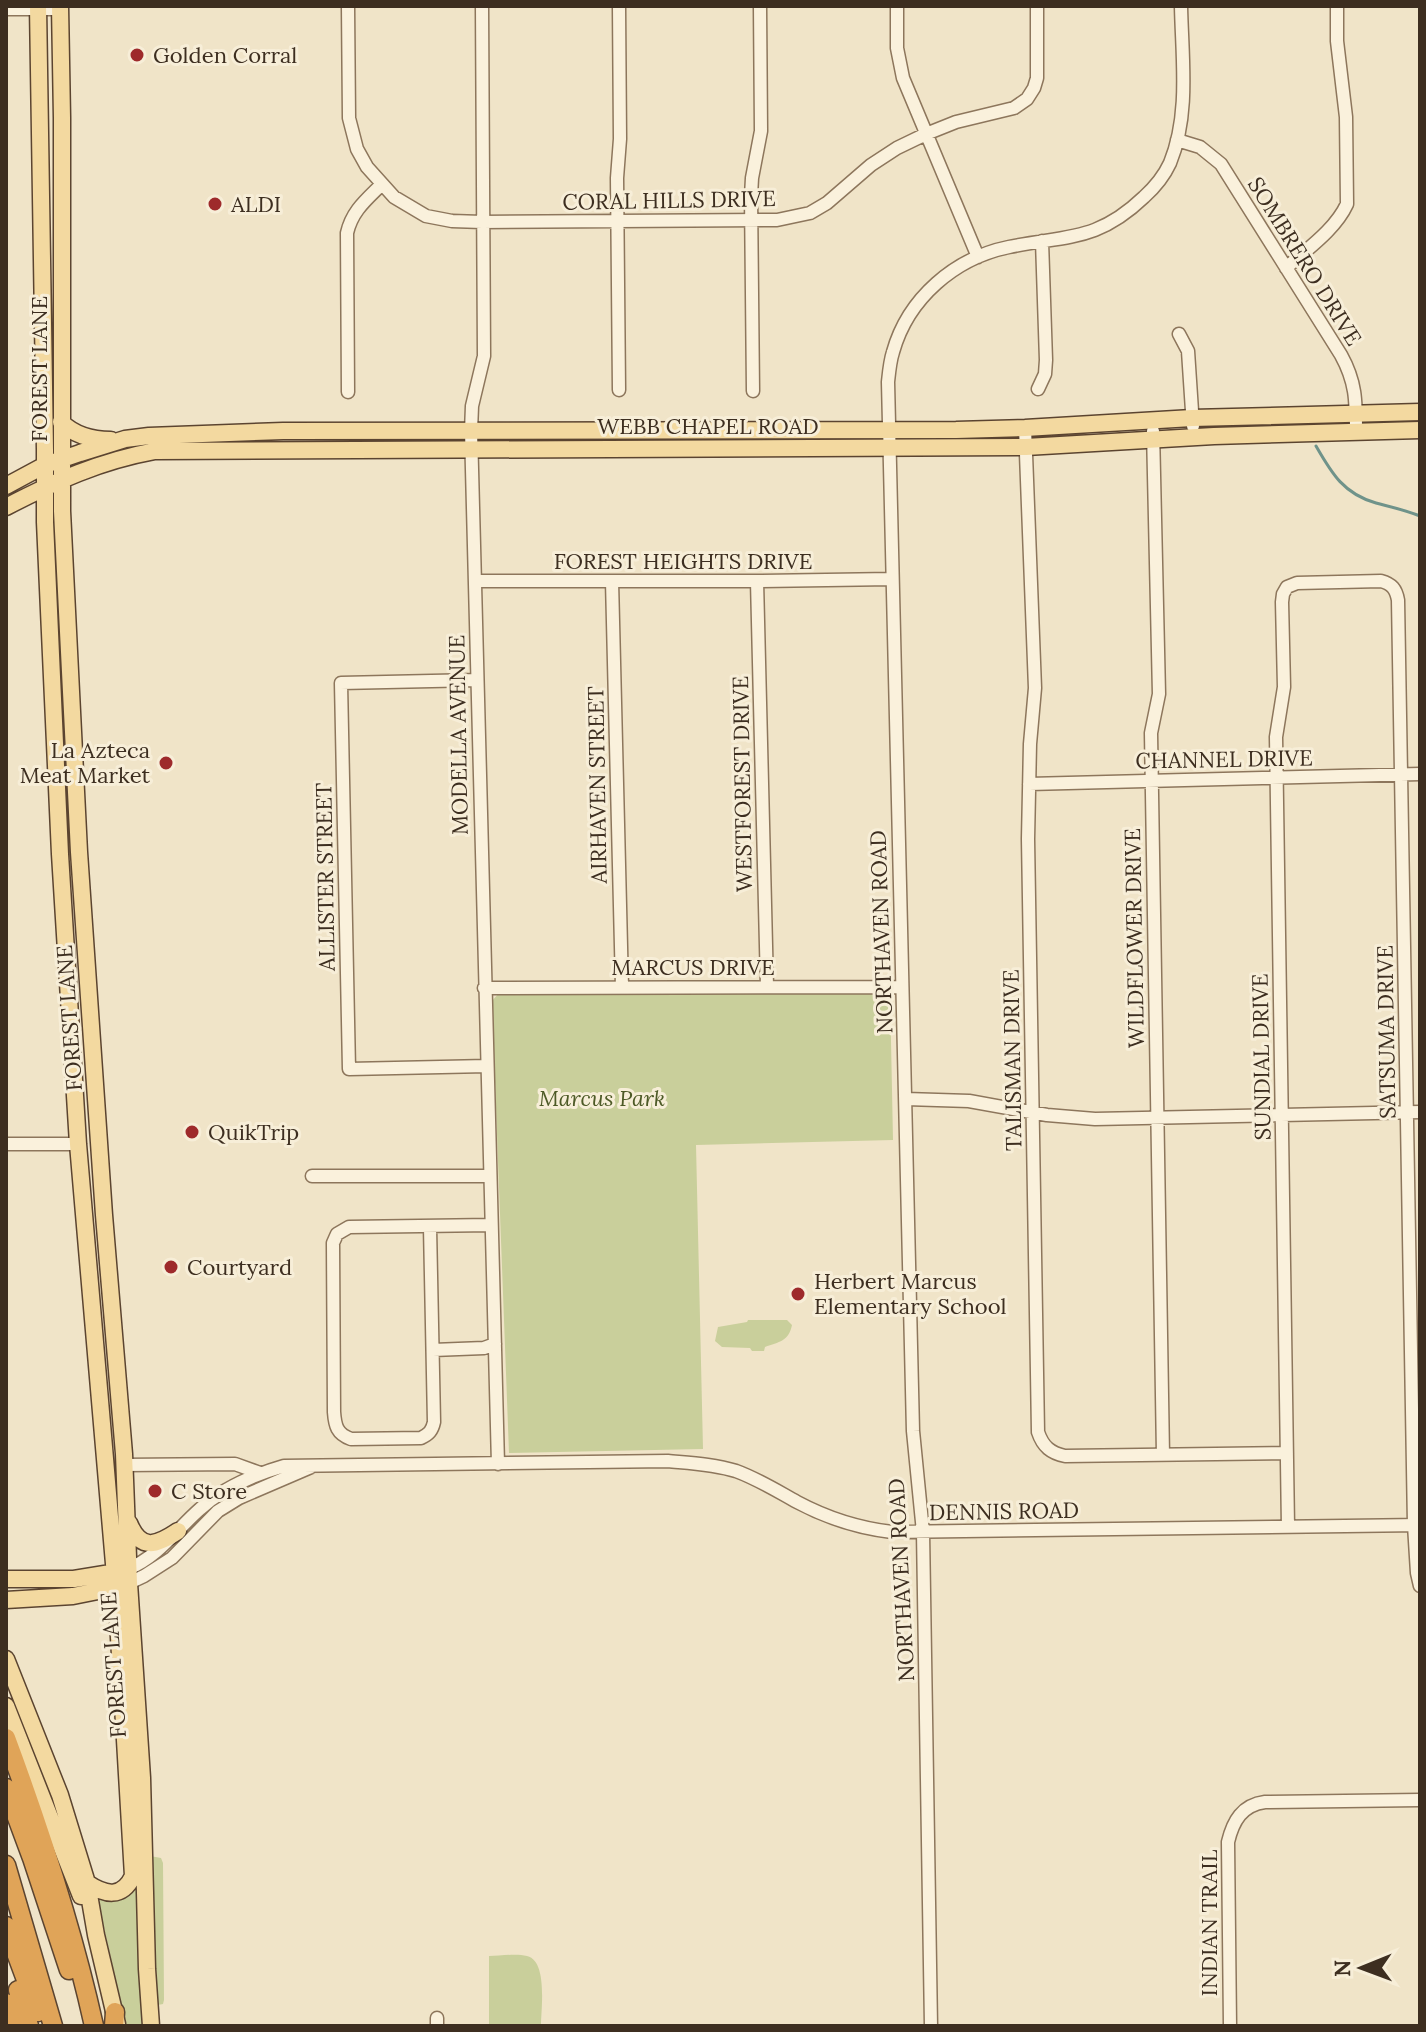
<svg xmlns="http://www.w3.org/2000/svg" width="1426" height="2032" viewBox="0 0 1426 2032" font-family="Lora,serif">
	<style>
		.green { fill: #c9cf9b }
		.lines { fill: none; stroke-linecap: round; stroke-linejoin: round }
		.stream { stroke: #6f938a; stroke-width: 3 }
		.minor-casing { stroke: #8d765c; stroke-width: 15 }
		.major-casing { stroke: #5b4430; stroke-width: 19 }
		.highway-casing { stroke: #5b4430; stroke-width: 21 }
		.minor { stroke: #faf1dc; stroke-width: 12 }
		.major { stroke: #f3d9a0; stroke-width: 16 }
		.highway { stroke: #e0a458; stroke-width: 18 }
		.poi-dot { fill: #9e2a2b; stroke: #f7eed8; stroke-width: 3 }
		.labels { text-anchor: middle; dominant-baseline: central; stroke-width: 6; stroke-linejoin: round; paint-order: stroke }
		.poi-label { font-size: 22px; fill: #3d2e20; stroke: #f7eed8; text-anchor: start }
		.street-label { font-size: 22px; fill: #3d2e20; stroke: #f7eed8 }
		.park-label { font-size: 22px; font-style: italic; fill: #4d5a26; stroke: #f7eed8 }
	</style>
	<rect width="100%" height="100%" fill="#f0e4c8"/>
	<path class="green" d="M890,991L893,1140L696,1145L703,1449L509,1453L492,1001L499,993Z
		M748,1320H787L792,1325C789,1341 779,1342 765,1347L764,1351H752L750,1348L722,1347L715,1341L718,1327L747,1322Z
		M150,1856L161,1858L163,1863L164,2000L163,2004L158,2005Z
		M137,1884L148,2026H122L117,1986L97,1896Z
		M489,1956C500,1956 516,1953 527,1956C548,1961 541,2009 541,2026H489Z"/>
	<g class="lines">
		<path class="stream" d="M1316,446C1332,474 1344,494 1376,503C1391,507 1405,510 1420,516"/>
		<defs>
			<path id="minor" d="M348,6L349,118L357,149L367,167L394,197L426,216L452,221L482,222L777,220L810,213L827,203L871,165L897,148L926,134L956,122L1014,108L1027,99L1034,88L1037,78V6
				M482,6L484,356L472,406L471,431L498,1464
				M897,6V48L903,78L978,257
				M6,9H60
				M1177,140L1200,147L1221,164L1341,355C1356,382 1356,401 1356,431
				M1286,268C1307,249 1335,230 1347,204L1346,117L1337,41V6
				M1179,334L1188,351L1193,426
				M1038,389L1045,374L1046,360L1042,241
				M619,390L617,178L620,139L619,6
				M753,391L751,196L752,178L761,131L760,6
				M348,392L347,233C352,211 366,200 381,185
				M1025,428L1035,688L1030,744L1028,839L1038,1432C1043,1447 1051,1453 1065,1456L1287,1453
				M1153,431L1159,694L1151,733L1152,794L1163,1455
				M475,581H757L891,579
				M612,581L622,987
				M757,581L767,986
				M477,680L341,683L349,1069L487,1066
				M1029,784L1420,774
				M484,988L902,987
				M906,1099L969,1101L1047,1115L1095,1119L1420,1112
				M6,1144H78
				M312,1176H490
				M430,1227L434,1422C432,1431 429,1434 421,1438L351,1439C337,1434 335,1426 334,1412L333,1243L337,1234L349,1227L491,1225
				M433,1350L484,1348L495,1344
				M124,1465L235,1464L260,1473
				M1288,1527L1276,737L1284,687L1282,602L1283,594L1287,587L1297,583L1381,581C1392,584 1396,589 1398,600L1414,1525L1417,1573L1420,1586
				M128,1569C159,1556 176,1530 200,1509C224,1487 253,1475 284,1466L668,1461C690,1463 714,1464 736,1471C758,1479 777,1491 797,1502C827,1518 858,1528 892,1532L1420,1525
				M129,1583L144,1576L172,1558L218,1511L239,1498L311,1467
				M437,2018V2026
				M931,2026L923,1532L913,1431L888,382C889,372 890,361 893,352C908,298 955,258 1009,247C1067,235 1097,242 1144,197C1154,188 1164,176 1170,163C1190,114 1182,58 1181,6
				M1230,2026L1228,1842C1233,1821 1242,1805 1265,1802L1420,1800"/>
			<path id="major" d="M38,6L45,450V522L60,854L78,1144L116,1587L133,1876C122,1899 105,1895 87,1883
				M60,6L62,118V511L79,852L104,1215L124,1454L129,1583L142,1778L147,1969L151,2026
				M61,422C75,436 92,440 111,440
				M6,486L45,465L80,453L125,439L149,436L283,431L956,430L1025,428L1192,418L1420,412
				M6,507C56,481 100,461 155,451L1026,447L1214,436L1420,430
				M129,1523C141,1552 157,1545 178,1531
				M6,1579H74L123,1571
				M6,1600L73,1596L123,1586
				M6,1659L60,1795L87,1883L96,1935L117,2024
				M6,1706L81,1896"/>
			<path id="highway" d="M6,1738C41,1832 72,1927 94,2026
				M6,1788L32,1858L69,1970
				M6,1865L53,2026
				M6,1926L38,2012
				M18,1990L29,2026
				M6,2003L14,2026
				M114,2026L115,2012"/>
		</defs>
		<use href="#minor" class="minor-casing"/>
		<use href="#major" class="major-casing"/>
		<use href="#highway" class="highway-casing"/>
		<use href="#minor" class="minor"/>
		<use href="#major" class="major"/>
		<use href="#highway" class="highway"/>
	</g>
	<g class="poi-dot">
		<circle cx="137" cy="55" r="8"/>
		<circle cx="215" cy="204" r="8"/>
		<circle cx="166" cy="763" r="8"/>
		<circle cx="192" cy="1132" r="8"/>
		<circle cx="171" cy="1267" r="8"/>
		<circle cx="798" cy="1294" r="8"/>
		<circle cx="155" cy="1491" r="8"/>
	</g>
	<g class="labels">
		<g class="poi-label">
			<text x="153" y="55">Golden Corral</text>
			<text x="231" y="204">ALDI</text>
			<text x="150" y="750" text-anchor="end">La Azteca<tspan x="150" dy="25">Meat Market</tspan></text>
			<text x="208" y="1132">QuikTrip</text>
			<text x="187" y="1267">Courtyard</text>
			<text x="814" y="1281">Herbert Marcus<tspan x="814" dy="25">Elementary School</tspan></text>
			<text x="171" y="1491">C Store</text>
		</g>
		<g class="street-label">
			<text transform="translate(669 200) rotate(-1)">CORAL HILLS DRIVE</text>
			<text transform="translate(1305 261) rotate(58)">SOMBRERO DRIVE</text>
			<text transform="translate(39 369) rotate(-90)">FOREST LANE</text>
			<text x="708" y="426">WEBB CHAPEL ROAD</text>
			<text x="683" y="561">FOREST HEIGHTS DRIVE</text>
			<text transform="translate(458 735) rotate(-91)">MODELLA AVENUE</text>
			<text transform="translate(1224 759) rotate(-1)">CHANNEL DRIVE</text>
			<text transform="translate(742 784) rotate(-91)">WESTFOREST DRIVE</text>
			<text transform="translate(597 785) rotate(-91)">AIRHAVEN STREET</text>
			<text transform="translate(325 877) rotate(-91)">ALLISTER STREET</text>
			<text transform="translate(881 932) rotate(-92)">NORTHAVEN ROAD</text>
			<text transform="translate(1134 938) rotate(-91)">WILDFLOWER DRIVE</text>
			<text x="693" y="967">MARCUS DRIVE</text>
			<text transform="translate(69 1018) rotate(-94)">FOREST LANE</text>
			<text transform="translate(1386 1032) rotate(-91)">SATSUMA DRIVE</text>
			<text transform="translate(1261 1057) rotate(-91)">SUNDIAL DRIVE</text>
			<text transform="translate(1012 1060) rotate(-91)">TALISMAN DRIVE</text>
			<text transform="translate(1004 1511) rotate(-1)">DENNIS ROAD</text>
			<text transform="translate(901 1580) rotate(-93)">NORTHAVEN ROAD</text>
			<text transform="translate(113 1665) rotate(-94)">FOREST LANE</text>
			<text transform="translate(1209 1923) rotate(-90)">INDIAN TRAIL</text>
		</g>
		<g class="park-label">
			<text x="602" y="1098">Marcus Park</text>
		</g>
	</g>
	<rect width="1426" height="2032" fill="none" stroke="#3d2e20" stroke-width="16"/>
	<g transform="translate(1362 1968) rotate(269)" stroke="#f7eed8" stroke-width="6" paint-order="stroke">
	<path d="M0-6L14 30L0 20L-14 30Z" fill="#3d2e20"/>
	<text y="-12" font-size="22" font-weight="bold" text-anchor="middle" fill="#3d2e20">N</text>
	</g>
</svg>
